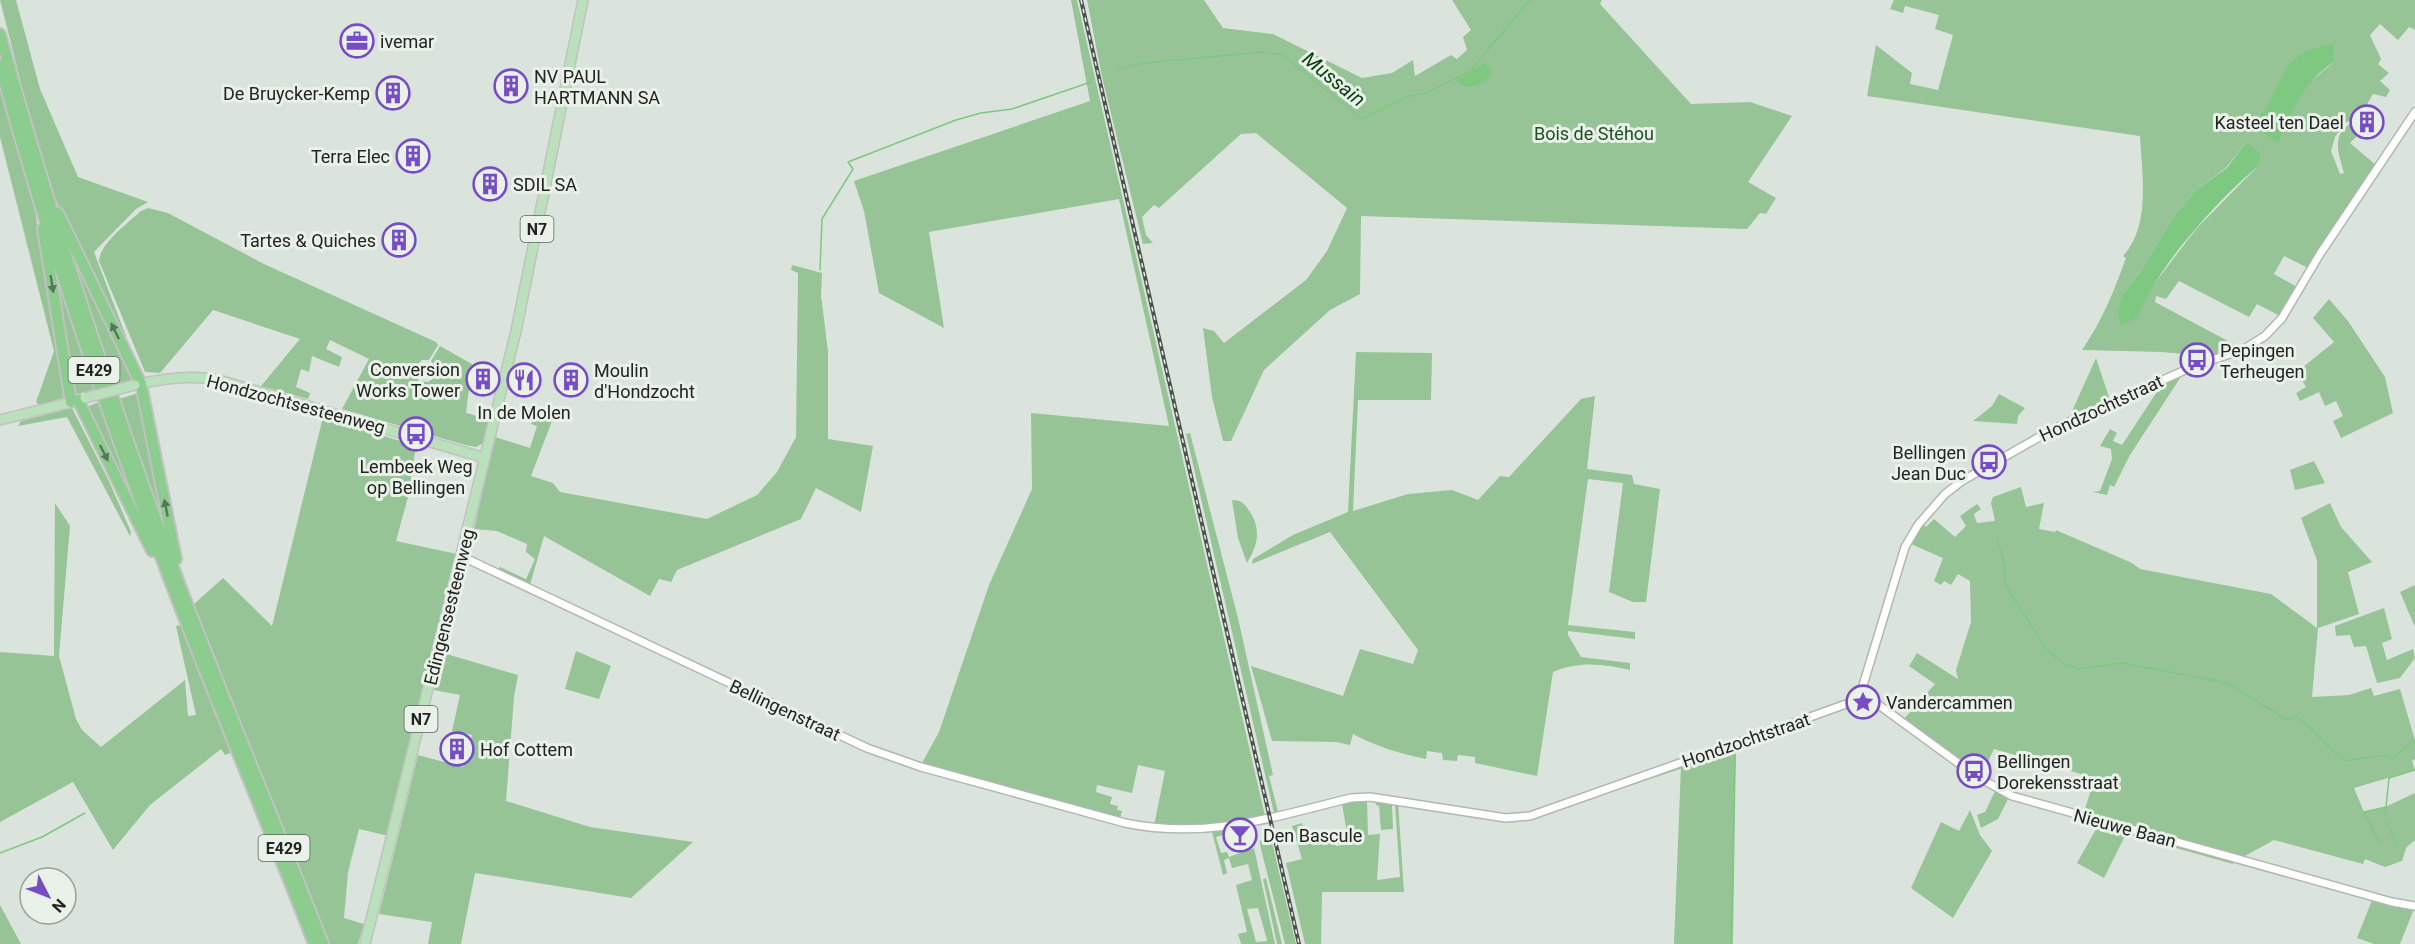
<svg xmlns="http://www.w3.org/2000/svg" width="2415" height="944" viewBox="0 0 2415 944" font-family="Roboto,sans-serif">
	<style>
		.green { fill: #96c497; fill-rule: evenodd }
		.water { fill: #7ec882 }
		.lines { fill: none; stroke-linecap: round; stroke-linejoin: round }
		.stream { stroke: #7ec882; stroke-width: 1.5 }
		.minor-casing { stroke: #b0b8b0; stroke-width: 10 }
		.major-casing { stroke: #c1c2c1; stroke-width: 12 }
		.highway-casing { stroke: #c1c2c1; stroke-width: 14 }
		.minor { stroke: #fff; stroke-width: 7 }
		.major { stroke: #bae0bc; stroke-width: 9 }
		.highway { stroke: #8ccc8f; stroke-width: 10 }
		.rail-casing { stroke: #4c514d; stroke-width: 4 }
		.rail { stroke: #e9f1e9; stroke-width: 1.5; stroke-dasharray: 4.5; stroke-linecap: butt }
		.major-bridge-casing { stroke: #c1c2c1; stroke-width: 12; stroke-linecap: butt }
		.major-bridge { stroke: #bae0bc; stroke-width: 9 }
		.oneway { fill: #567858 }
		.labels { text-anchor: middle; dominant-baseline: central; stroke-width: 6; stroke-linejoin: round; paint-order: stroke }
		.shield { fill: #e9f1e9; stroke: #5d625d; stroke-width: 1.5 }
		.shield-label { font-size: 16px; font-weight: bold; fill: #212421 }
		.poi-label { font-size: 18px; fill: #212421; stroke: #e9f1e9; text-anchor: start }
		.park-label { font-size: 18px; fill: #1d5022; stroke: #e9f1e9 }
		.street-label { font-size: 18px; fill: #212421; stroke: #e9f1e9 }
		.water-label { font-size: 20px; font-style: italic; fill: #053d10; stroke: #e9f1e9 }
	</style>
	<rect width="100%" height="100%" fill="#dbe4dc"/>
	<path class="green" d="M0,0H16L40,89L78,177L148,202L136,209L94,252L138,368L136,369L51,190L34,135Z
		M1071,0H1077L1265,816L1210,827L1154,826L1165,771L1138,765L1132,793L1097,785L1096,792L1112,797L1110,804L1118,806L1117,810L1122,811L1120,819L922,763L939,732L989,585L1032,489L1031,413L1169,426L1119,199L929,232L944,328L879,293L864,211L854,181L1090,101Z
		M1087,0H1204L1223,28L1273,34L1362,78L1392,73L1413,60L1415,76L1451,55L1457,59L1467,50L1463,37L1471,30L1452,0H1602L1600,4L1691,104L1750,102L1792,116L1748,182L1776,198L1766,214L1760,213L1747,229L1361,216L1360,294L1330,310L1264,370L1231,441H1223L1212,397L1203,328L1214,331L1224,343L1306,280L1327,251L1347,208L1256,133L1241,134L1159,208L1154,205L1142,217L1146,235L1153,243L1143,244L1102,77Z
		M1894,0H2415V30L2409,27L2398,40L2380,24L2370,35L2381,59L2378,64L2389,73L2380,81L2390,90L2386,97L2373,94L2361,115L2345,123L2335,137L2331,151L2340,174L2344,173C2339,155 2330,134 2352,123L2361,132L2350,143L2377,166L2308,268L2284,256L2274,274L2297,287L2280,316L2257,304L2249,317L2179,281L2166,299L2156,296L2155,302L2239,347L2199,360L2183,354L2162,352L2082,350C2102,321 2114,291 2126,258L2123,256C2151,226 2142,174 2140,136L1867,96L1876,45L1912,73L1910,84L1938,90L1953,35L1935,29L1939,15L1905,6L1903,13L1890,9ZM2334,43L2335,61L2303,88L2281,137L2258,117C2275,100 2279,71 2298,56C2308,48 2322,49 2334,43ZM2246,142L2257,167L2196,229L2145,296L2123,294L2140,272L2176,213L2197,189L2226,168Z
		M0,84L35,211L67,393L63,398L39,405L36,402L54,351L0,137Z
		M148,208L168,213L264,264L436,342L438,345L429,360H422L415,367L413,373L419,381L428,382L434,378L436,369L431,361L440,346L472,364L466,413L489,419L484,443L476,447L465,445L342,409L369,359L330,340L326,349L342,357L339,367L312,356L309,372L301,369L296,387L310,393L308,399L261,386L300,339L213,310L160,373L145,372L99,261C100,243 128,223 141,211Z
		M74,254L135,379L112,385L71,255Z
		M792,265L822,273L821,295L828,352V439L873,446L861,512L816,488L801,519L677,570L671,582L659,579L650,596L544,536L530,585L497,570L500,567L526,579L535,559L526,552L527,544L497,531L474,529L495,437L530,448L537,426L531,424L534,415L552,421L531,476L553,483L560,492L707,519L757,495L777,472L796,437L798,273L791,270Z
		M54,280L58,281L95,389L74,395Z
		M2329,299L2348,321L2385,377L2393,413L2341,438L2333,421L2343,416L2336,401L2325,406L2319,392L2300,401L2296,393L2306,387L2297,372L2334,342L2313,318Z
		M1356,352L1432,353L1431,400H1358L1353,511L1408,494L1452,490L1478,500L1500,476L1509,477L1581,399L1595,396L1587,469L1632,475L1634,484L1660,489L1646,602H1633L1609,592L1623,483L1588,479L1568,625L1635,632V639L1568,631V635L1581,657L1630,663V670C1603,664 1579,661 1553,672L1537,776L1475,763V757L1458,755L1457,761L1443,760L1442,753L1427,751L1426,759C1399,753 1377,747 1353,734L1350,745L1336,742L1272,741L1251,666L1343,696L1360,649L1413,664L1418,650L1330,532L1252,564L1253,559L1293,535L1348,512Z
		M2096,358L2110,400L2069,418Z
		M2184,372L2130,455L2114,487L2110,485L2107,495L2093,492L2100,491L2112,459L2111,449L2100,446L2110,429L2117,433L2113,441L2122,445L2164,381Z
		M138,393L164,514L160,516L120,405L119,399Z
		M1999,394L2025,408L2018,416L2017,424L1973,421L1992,406Z
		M99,402L135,502L132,504L86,407Z
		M72,408L109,481L131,532L130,536L67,417L18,426L21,421Z
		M323,417L416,446L408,497L396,541L457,554L389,836L359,829L348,872L344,918L364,924L358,944H328L194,604L223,578L272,626Z
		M1190,433L1238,618L1273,775L1269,776L1278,812L1274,813L1186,434Z
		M2314,461L2325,483L2295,490L2290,470Z
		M2021,487L2026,507L2044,503L2039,529L2055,532L2056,530L2132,563L2140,569L2271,594L2317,628V560L2301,518L2330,503L2341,527L2372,562L2348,572L2359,614L2318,628L2312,697L2349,695L2371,688L2374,696L2400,689L2415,740V759L2412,761L2415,770L2354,788L2364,812L2383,808L2415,793V840L2406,848L2402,861L2385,867L2365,859L2363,864L2274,840L2245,856L2083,815L2091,790L2077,786L2081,774L1994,749L1981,776L1903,720L1935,684L1909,666L1917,653L1958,679L1956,670L1971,622L1970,581L1958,574L1951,585L1944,581L1941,585L1934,581L1943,558L1911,544L1923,524L1926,527L1934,519L1955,537L1966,526L1960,516L1977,504L1981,509L1974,514L1977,523L1995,521L1991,503L1993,497Z
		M1232,500C1240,500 1244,503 1248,509C1262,528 1258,545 1247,563L1238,538Z
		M55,503L70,526L59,656L76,719L82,730L101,747L185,680L188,716L196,715L176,626L181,625L231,753L225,755L221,749L150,805L113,850L73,782L0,822V652L54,656Z
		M2415,585V627L2400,592Z
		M2384,608L2392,639L2382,643L2387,660L2413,649L2415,658L2400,678L2377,683L2366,646L2354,647L2350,635L2336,636L2335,626Z
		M576,651L611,666L599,699L565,689Z
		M443,653L518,675L514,697L506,801L590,827L693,842L631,898L475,873L461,944H428L432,922L379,914L418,755L463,767L472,735L452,731L460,695L434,690Z
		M1736,747L1733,944H1674L1681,766Z
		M1995,791L2009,797L1998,819L1981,828L1977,815L1985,812Z
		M1367,800L1368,835L1380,834L1377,880L1400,877L1395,805H1392L1393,829L1381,830L1379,806L1376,805L1375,800L1398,802L1404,892H1322L1321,944H1305L1286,863L1302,859L1292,826L1302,823L1304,831L1310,830L1312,837L1334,834L1336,846L1349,844L1342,804Z
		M1970,810L1980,835L1992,851L1953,918L1911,888L1941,822L1959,831Z
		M2099,824L2234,861L2233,864L2126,834L2104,878L2077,863Z
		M1225,830L1226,834L1216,837L1221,853L1227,852L1229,857L1254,848L1275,944H1241L1238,934L1247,932L1236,885L1252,880L1248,864L1232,868L1229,858L1224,860L1227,873L1223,875L1212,832ZM1258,908L1267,940V941L1256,942L1247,909Z
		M1270,834L1296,944H1285L1260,845V841Z
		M1266,878L1282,944H1277L1263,879Z
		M2372,900L2414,909L2400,944H2374L2357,938Z
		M0,905L21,944H0Z"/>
	<path class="water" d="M2334,43L2335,61C2296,89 2299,104 2278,143C2268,136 2257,131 2258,117C2275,100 2279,69 2299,55C2310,47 2323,48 2334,43Z
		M1484,63L1491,70C1490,82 1479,86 1467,87L1456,81Z
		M2246,142L2261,154L2257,167C2217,201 2155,269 2138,317L2121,326L2118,312L2123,294L2140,272L2176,213L2197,189L2227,168Z"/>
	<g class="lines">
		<path class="stream" d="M1118,69L1144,63L1263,52L1283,55L1362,119L1406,97L1426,93L1470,71L1530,0
			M820,270L822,219L853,169L848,162L956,120L981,113L1012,109L1091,82
			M1997,538L2005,566V582L2011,594L2045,647L2062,663L2079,669L2122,663L2217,681L2229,684L2287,720L2296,716L2303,721L2344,761L2385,755L2391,759L2415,740
			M1736,749L1808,722
			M1632,784L1735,750L1732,911
			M2385,814L2386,807
			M2387,822L2397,846
			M2380,844L2364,812L2386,807L2389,778L2415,770
			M0,853L42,837L85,813
			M1731,938L1732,914
			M1731,944V941"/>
		<defs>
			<path id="minor" d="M461,556L867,748L921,767L1125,823C1207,840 1273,817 1351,798L1370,797L1506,818L1530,816L1810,717L1849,703L1861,692L1905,547L1918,525L1945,494L1962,481L2055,428L2192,367L2244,349L2265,336L2282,318L2320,254L2415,112
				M1861,692L1976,776L2012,796L2392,902L2415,906"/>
			<path id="major" d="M136,385C164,378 191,375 219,380L485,458
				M0,420L76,401
				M365,944L516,331L583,0"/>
			<path id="highway" d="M0,34C52,220 112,402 179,583C225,704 276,823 323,944
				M0,65C46,237 104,406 167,573C214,697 266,820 314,944
				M58,213L141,384L176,559
				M43,229L71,402
				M78,400L152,551"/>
		</defs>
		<use href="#minor" class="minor-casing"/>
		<use href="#major" class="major-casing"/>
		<use href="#highway" class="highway-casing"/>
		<use href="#minor" class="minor"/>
		<use href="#major" class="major"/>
		<use href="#highway" class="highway"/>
		<defs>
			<path id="rail" d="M1081,0L1299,944"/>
		</defs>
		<use href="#rail" class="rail-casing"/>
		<use href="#rail" class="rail"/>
		<defs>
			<path id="major-bridge" d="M85,398L135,385"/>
		</defs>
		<use href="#major-bridge" class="major-bridge-casing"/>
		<use href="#major-bridge" class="major-bridge"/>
	</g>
	<defs><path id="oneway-solid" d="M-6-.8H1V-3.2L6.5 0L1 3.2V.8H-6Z" transform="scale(1.5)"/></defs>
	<g class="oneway">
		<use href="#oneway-solid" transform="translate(52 284) rotate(81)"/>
		<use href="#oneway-solid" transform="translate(115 331) rotate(-116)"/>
		<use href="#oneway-solid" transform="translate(104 453) rotate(63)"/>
		<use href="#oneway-solid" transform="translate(166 508) rotate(-101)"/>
	</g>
	<defs>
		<symbol id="office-ring" viewBox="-11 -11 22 22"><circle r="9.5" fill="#e9f1e9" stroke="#774dc6" stroke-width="1.5"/><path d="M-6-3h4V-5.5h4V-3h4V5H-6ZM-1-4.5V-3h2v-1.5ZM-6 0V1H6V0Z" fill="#774dc6"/></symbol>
		<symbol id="building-ring" viewBox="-11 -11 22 22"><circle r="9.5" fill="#e9f1e9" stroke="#774dc6" stroke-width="1.5"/><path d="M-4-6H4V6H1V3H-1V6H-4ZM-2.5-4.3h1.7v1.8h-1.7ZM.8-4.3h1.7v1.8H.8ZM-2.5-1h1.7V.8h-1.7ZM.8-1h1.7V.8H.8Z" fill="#774dc6"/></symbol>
		<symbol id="bus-ring" viewBox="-11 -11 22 22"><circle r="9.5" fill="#e9f1e9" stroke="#774dc6" stroke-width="1.5"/><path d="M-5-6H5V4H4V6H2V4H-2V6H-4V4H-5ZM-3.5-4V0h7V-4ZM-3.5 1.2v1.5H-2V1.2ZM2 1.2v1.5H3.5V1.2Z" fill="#774dc6"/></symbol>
		<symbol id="restaurant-ring" viewBox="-11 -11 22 22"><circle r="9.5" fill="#e9f1e9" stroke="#774dc6" stroke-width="1.5"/><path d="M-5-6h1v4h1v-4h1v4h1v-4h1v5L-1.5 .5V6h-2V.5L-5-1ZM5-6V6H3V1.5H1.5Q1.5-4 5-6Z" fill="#774dc6"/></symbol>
		<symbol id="sight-ring" viewBox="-11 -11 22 22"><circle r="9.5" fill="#e9f1e9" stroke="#774dc6" stroke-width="1.5"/><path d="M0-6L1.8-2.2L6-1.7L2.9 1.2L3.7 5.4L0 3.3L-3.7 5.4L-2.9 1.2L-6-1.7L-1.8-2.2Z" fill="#774dc6"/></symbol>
		<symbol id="bar-ring" viewBox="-11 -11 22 22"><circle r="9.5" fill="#e9f1e9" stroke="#774dc6" stroke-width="1.5"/><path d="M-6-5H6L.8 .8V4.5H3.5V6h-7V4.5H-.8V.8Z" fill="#774dc6"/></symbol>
	</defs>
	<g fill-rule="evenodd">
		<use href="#office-ring" x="338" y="22" width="38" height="38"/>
		<use href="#building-ring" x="492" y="67" width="38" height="38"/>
		<use href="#building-ring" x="374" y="74" width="38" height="38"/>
		<use href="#building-ring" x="2348" y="103" width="38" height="38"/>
		<use href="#building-ring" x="394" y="137" width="38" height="38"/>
		<use href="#building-ring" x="471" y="165" width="38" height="38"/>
		<use href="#building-ring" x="380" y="221" width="38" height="38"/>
		<use href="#bus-ring" x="2178" y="341" width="38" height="38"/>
		<use href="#building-ring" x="464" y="360" width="38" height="38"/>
		<use href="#restaurant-ring" x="505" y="361" width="38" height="38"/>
		<use href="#building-ring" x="552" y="361" width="38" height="38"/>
		<use href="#bus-ring" x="397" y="415" width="38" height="38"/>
		<use href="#bus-ring" x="1970" y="443" width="38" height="38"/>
		<use href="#sight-ring" x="1844" y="683" width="38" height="38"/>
		<use href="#building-ring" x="438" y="730" width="38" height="38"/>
		<use href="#bus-ring" x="1955" y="752" width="38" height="38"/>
		<use href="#bar-ring" x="1221" y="816" width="38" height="38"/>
	</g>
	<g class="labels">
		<g class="shield">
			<rect x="520.5" y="216" width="33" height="26" rx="4.5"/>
			<rect x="68.5" y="357" width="51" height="26" rx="4.5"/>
			<rect x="404.5" y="706" width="33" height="26" rx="4.5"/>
			<rect x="258.5" y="835" width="51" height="26" rx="4.5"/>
		</g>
		<g class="shield-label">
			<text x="537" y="229">N7</text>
			<text x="94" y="370">E429</text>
			<text x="421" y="719">N7</text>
			<text x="284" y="848">E429</text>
		</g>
		<g class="poi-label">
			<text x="380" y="41">ivemar</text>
			<text x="534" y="76">NV PAUL<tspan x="534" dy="21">HARTMANN SA</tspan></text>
			<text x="370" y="93" text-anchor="end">De Bruycker-Kemp</text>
			<text x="2344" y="122" text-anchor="end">Kasteel ten Dael</text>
			<text x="390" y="156" text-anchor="end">Terra Elec</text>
			<text x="513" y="184">SDIL SA</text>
			<text x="376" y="240" text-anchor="end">Tartes &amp; Quiches</text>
			<text x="2220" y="350">Pepingen<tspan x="2220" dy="21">Terheugen</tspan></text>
			<text x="460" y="369" text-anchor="end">Conversion<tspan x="460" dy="21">Works Tower</tspan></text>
			<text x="594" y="370">Moulin<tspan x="594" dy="21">d'Hondzocht</tspan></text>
			<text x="524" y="412" text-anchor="middle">In de Molen</text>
			<text x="1966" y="452" text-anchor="end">Bellingen<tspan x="1966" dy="21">Jean Duc</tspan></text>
			<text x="416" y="466" text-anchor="middle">Lembeek Weg<tspan x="416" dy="21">op Bellingen</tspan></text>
			<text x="1886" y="702">Vandercammen</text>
			<text x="480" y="749">Hof Cottem</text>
			<text x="1997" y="761">Bellingen<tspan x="1997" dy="21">Dorekensstraat</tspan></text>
			<text x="1263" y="835">Den Bascule</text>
		</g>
		<g class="park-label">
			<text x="1594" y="133">Bois de Stéhou</text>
		</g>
		<g class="street-label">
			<text transform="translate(296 404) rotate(15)">Hondzochtsesteenweg</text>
			<text transform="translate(2101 408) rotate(-25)">Hondzochtstraat</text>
			<text transform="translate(449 607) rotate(-76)">Edingensesteenweg</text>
			<text transform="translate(785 710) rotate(25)">Bellingenstraat</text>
			<text transform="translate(1746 740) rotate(-19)">Hondzochtstraat</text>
			<text transform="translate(2125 828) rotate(15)">Nieuwe Baan</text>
		</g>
		<g class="water-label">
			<text transform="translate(1334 79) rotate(39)">Mussain</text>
		</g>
	</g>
	<g transform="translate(48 896) rotate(132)"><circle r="28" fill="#e9f1e9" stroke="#999f99" stroke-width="1.5"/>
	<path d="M0-4.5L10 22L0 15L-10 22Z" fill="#774dc6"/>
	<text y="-9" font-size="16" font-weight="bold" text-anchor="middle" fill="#212421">N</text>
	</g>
</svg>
